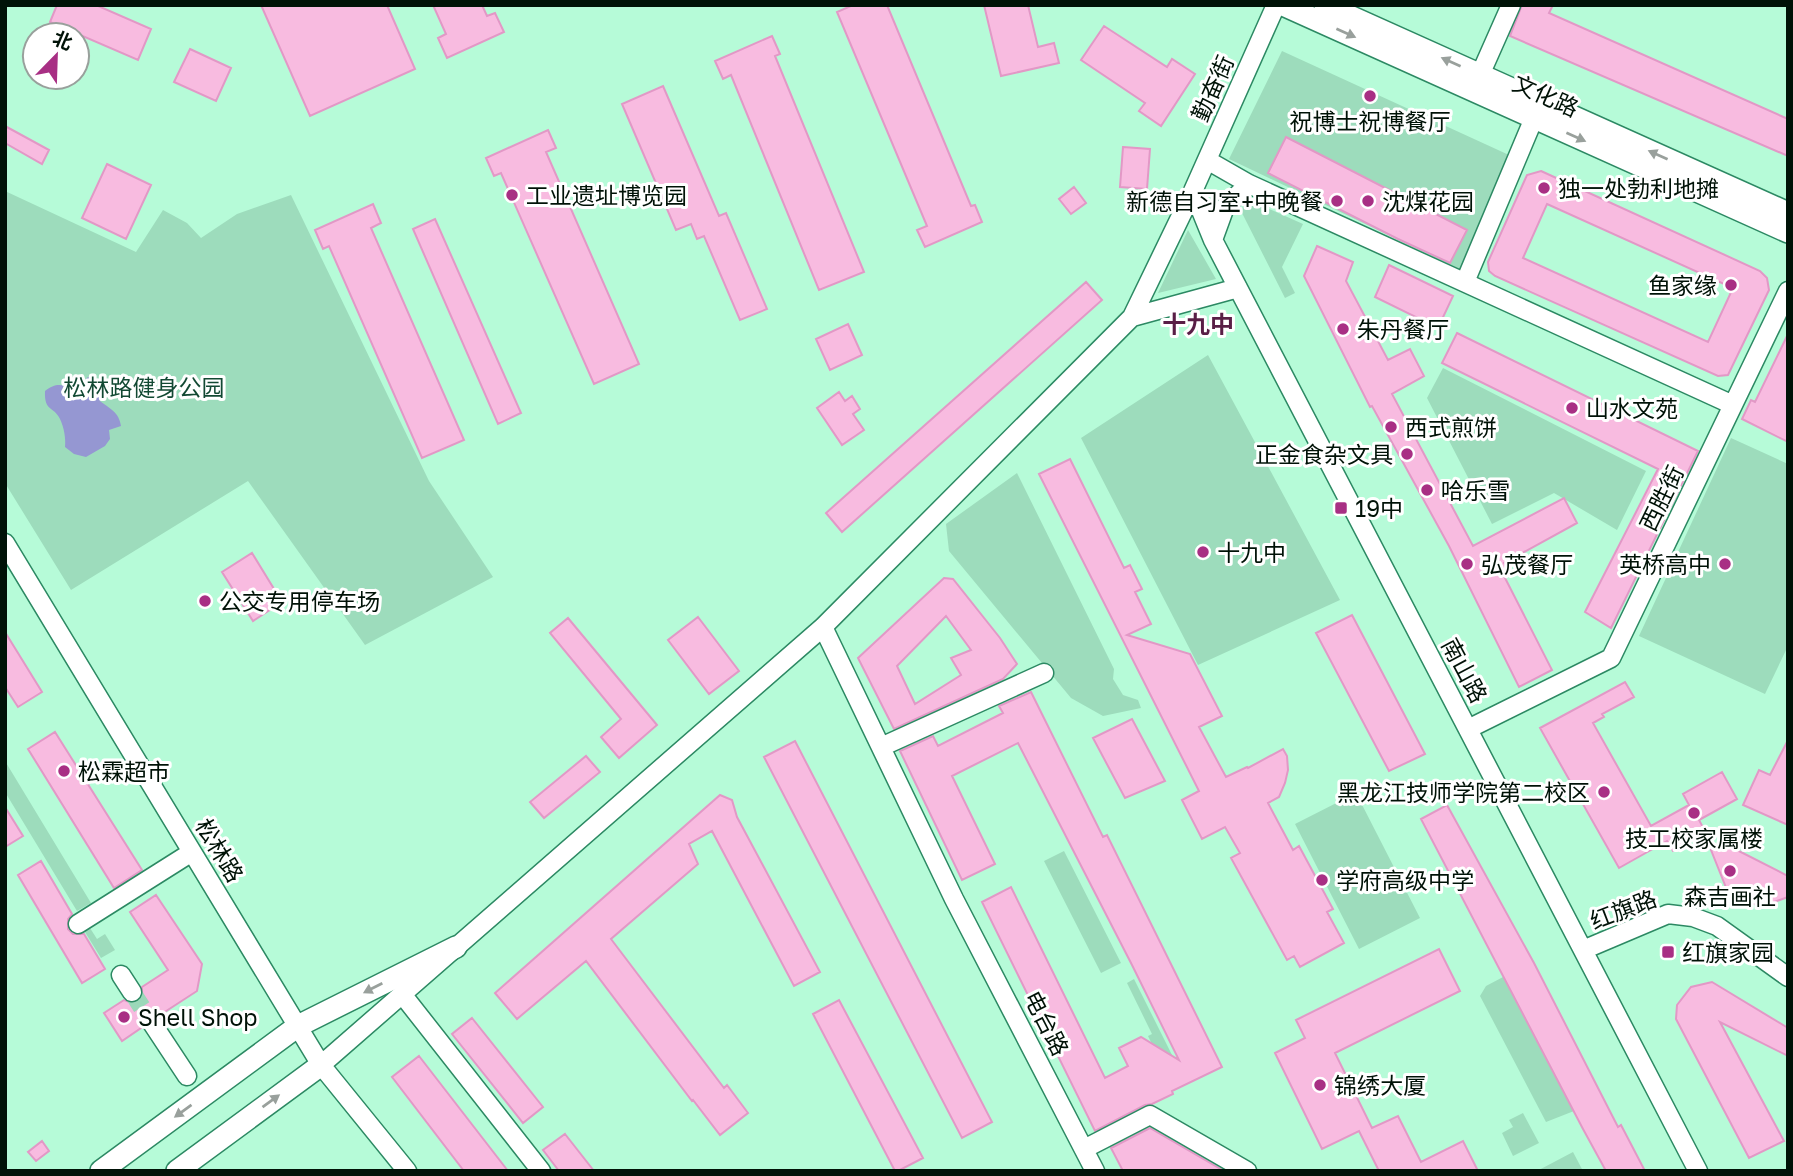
<svg xmlns="http://www.w3.org/2000/svg" width="1793" height="1176" viewBox="0 0 1793 1176" font-family="'Golos Text','Noto Sans SC',sans-serif">
	<style>
		.green { fill: #9ddcbc }
		.water { fill: #9597d2 }
		.building { fill: #f8bbe0; stroke: #e298c6; stroke-width: 2; fill-rule: evenodd }
		.lines { fill: none; stroke-linecap: round; stroke-linejoin: round }
		.minor-tunnel { stroke: #9bd8b9; stroke-width: 18; stroke-dasharray: 18 9; stroke-linecap: butt }
		.minor-casing { stroke: #2c8963; stroke-width: 21 }
		.major-casing { stroke: #2c8963; stroke-width: 24 }
		.minor { stroke: #fff; stroke-width: 18 }
		.major { stroke: #fff; stroke-width: 21 }
		.oneway { fill: #99a09c }
		.poi-dot { fill: #a82f84; stroke: #fff; stroke-width: 2.5 }
		.labels { text-anchor: middle; dominant-baseline: central; stroke-width: 6; stroke-linejoin: round; paint-order: stroke }
		.street-label { font-size: 23px; fill: #001207; stroke: #fff }
		.poi-label { font-size: 23px; fill: #001207; stroke: #fff; text-anchor: start }
		.park-label { font-size: 23px; fill: #124933; stroke: #fff }
		.neighbourhood-label { font-size: 24px; font-weight: bold; fill: #591e46; stroke: #fff }
	</style>
	<rect width="100%" height="100%" fill="#b6fbd8"/>
	<path class="green" d="M1282,51L1509,155L1460,269L1229,159Z
		M5,191L136,252L163,210L187,223L201,238L237,214L291,195L429,481L493,577L365,645L248,481L71,590L5,483Z
		M1247,199L1303,224L1282,267L1295,293L1285,298L1241,211Z
		M1188,230L1216,279L1158,293Z
		M1208,355L1340,600L1198,665L1081,438Z
		M1443,368L1646,471L1617,530L1554,493L1492,524L1427,398Z
		M1731,438L1788,464V646L1765,694L1639,636Z
		M1017,473L1114,669L1113,679L1123,695L1138,700L1141,708L1103,716L1071,698L949,551L946,524Z
		M5,761L91,903L77,911L5,792Z
		M1356,793L1420,918L1359,949L1295,824Z
		M1064,851L1121,963L1101,973L1044,861Z
		M90,928L97,939L105,934L115,950L101,958L85,932Z
		M1505,976L1574,1111L1546,1122L1480,996L1486,986Z
		M1134,979L1173,1057L1161,1063L1148,1036L1152,1034L1127,983Z
		M1523,1113L1539,1143L1513,1156L1502,1133L1513,1127L1509,1120Z
		M1573,1152L1583,1171H1537Z"/>
	<path class="water" d="M88,377L100,382L98,392L100,401C110,409 119,412 121,426L109,430L110,439L105,446L86,457L74,454L65,447C66,439 64,427 60,419C54,406 44,412 45,391C55,383 61,384 72,388L80,385Z"/>
	<path class="building" d="M57,5H96L151,29L138,60L50,22Z
		M261,5H387L415,69L310,116Z
		M433,5H482L487,16L495,13L504,32L447,58L438,38L446,34Z
		M853,5H887L971,206L975,205L982,222L925,247L917,230L927,226L837,12Z
		M984,5H1028L1038,47L1054,43L1059,63L1001,76Z
		M1522,5H1553L1549,13L1788,119V156L1510,36Z
		M1104,26L1167,67L1172,59L1195,74L1161,126L1139,111L1145,103L1081,60Z
		M772,36L780,54L775,56L864,272L819,290L731,75L723,79L715,61Z
		M190,49L231,68L216,101L174,82Z
		M663,86L719,216L726,213L767,309L740,320L704,236L697,239L691,224L676,230L622,104Z
		M5,126L49,150L42,164L5,143Z
		M548,130L556,148L546,152L639,364L594,384L501,173L494,176L486,158Z
		M1286,137L1467,230L1450,263L1398,239L1268,173Z
		M1123,147L1150,149L1147,189L1120,187Z
		M107,164L151,185L126,239L82,218Z
		M1541,171L1760,271L1767,278L1769,290L1728,375L1718,376L1495,276L1489,271L1488,262L1527,175ZM1547,204L1733,288L1708,342L1523,258Z
		M1074,187L1086,203L1071,214L1059,199Z
		M373,204L381,223L371,228L464,440L422,458L329,246L323,249L315,230Z
		M435,219L521,413L498,424L413,229Z
		M1317,246L1353,262L1346,281L1388,360L1410,349L1424,376L1392,394L1473,546L1564,498L1577,523L1504,563L1509,572L1503,574L1552,670L1519,687L1449,546L1372,406L1370,407L1304,276Z
		M1389,265L1453,296L1438,328L1375,297Z
		M1086,282L1102,300L842,532L826,513Z
		M848,324L862,355L830,370L816,339Z
		M1457,333L1698,451L1611,628L1585,612L1658,469L1442,363Z
		M1788,334V442L1742,419L1751,400L1755,402Z
		M839,392L845,401L852,396L860,409L853,414L864,430L842,445L817,408Z
		M1070,459L1124,568L1130,565L1142,589L1135,592L1151,624L1127,635L1190,654L1222,716L1199,727L1226,777L1247,767L1248,768L1283,749L1287,756L1288,770L1285,783L1279,797L1268,803L1293,850L1299,846L1333,909L1327,912L1344,943L1300,967L1294,956L1287,960L1231,858L1240,853L1225,827L1202,839L1182,800L1199,791L1039,474Z
		M252,553L282,602L253,621L222,572Z
		M944,578L953,579L1000,638L1017,664L1003,679L894,729L858,658ZM946,616L971,650L951,658L961,675L915,704L897,666Z
		M1352,615L1425,754L1389,771L1316,633Z
		M698,617L739,671L709,694L668,640Z
		M568,618L657,725L619,758L601,737L621,719L550,633Z
		M5,632L42,692L18,707L5,687Z
		M1625,682L1634,697L1602,714L1604,717L1593,723L1651,826L1689,805L1683,794L1722,772L1737,799L1699,820L1706,833L1673,851L1667,841L1619,868L1540,728Z
		M1031,692L1103,837L1107,835L1222,1067L1172,1091L1173,1094L1152,1104L1145,1105L1095,1131L982,902L1011,887L1105,1078L1128,1066L1119,1048L1141,1037L1179,1060L1132,965L1018,743L952,776L995,864L962,880L900,751L933,736L938,746L1003,713L999,706Z
		M1132,719L1165,781L1125,798L1093,738Z
		M55,732L142,870L114,888L28,749Z
		M1788,740V825L1743,805L1759,770L1770,775Z
		M795,741L992,1122L962,1138L764,757Z
		M586,756L600,772L544,818L530,802Z
		M720,795L732,800L737,817L820,972L794,986L712,831L689,844L698,864L611,939L724,1088L727,1085L748,1113L720,1135L693,1100L692,1101L586,961L517,1019L495,993Z
		M1447,805L1534,963L1618,1127L1621,1125L1645,1171H1606L1583,1129L1421,819Z
		M5,807L23,836L5,847Z
		M1729,846L1788,876V897L1760,907L1727,890L1711,850Z
		M41,861L72,914L68,919V929L73,934H84L105,969L82,983L18,875Z
		M156,895L202,964L197,991L160,1015L154,1010H144L139,1020L141,1028L122,1041L104,1013L124,1000L132,1003L139,1001L142,997V987L168,970L130,912Z
		M1439,949L1460,991L1335,1053L1372,1128L1398,1116L1421,1162L1463,1141L1478,1171H1379L1359,1131L1322,1149L1275,1053L1305,1038L1296,1020Z
		M1712,982L1788,1028V1056L1720,1022L1784,1141L1749,1158L1676,1019L1677,1005L1691,987Z
		M839,1000L923,1158L898,1171H895L813,1014Z
		M472,1018L543,1107L523,1123L452,1034Z
		M419,1056L508,1171H464L392,1077Z
		M1150,1128L1224,1171H1123L1111,1148Z
		M565,1134L594,1171H559L543,1150Z
		M42,1141L49,1151L36,1161L28,1152Z"/>
	<g class="lines">
		<path class="minor-tunnel" d="M132,992L150,1020"/>
		<defs>
			<path id="minor" d="M1480,75L1511,5
				M1207,160L1249,184L1733,405
				M1193,191L1213,240L1698,1171
				M1213,240L1225,207L1249,184
				M1465,282L1534,118
				M1132,317L1238,288
				M5,543L321,1065L407,1171
				M823,627L954,899L1095,1171
				M1468,729L1611,658L1788,291
				M881,747L1044,673
				M78,924L192,852
				M1583,950L1668,914L1693,917L1717,926L1788,977
				M121,975L132,992
				M402,994L541,1171
				M150,1020L187,1076
				M321,1065L823,627L1132,317L1193,191L1276,5
				M1084,1149L1150,1115L1247,1171"/>
			<path id="major" d="M1283,5L1788,232
				M1325,5L1788,213
				M101,1171L298,1026L456,947
				M177,1171L321,1065"/>
		</defs>
		<use href="#minor" class="minor-casing"/>
		<use href="#major" class="major-casing"/>
		<use href="#minor" class="minor"/>
		<use href="#major" class="major"/>
	</g>
	<defs><path id="oneway-solid" d="M-6-.8H1V-3.2L6.5 0L1 3.2V.8H-6Z" transform="scale(1.75)"/></defs>
	<g class="oneway">
		<use href="#oneway-solid" transform="translate(1346 33) rotate(24)"/>
		<use href="#oneway-solid" transform="translate(1451 62) rotate(-156)"/>
		<use href="#oneway-solid" transform="translate(1576 137) rotate(24)"/>
		<use href="#oneway-solid" transform="translate(1658 155) rotate(-156)"/>
		<use href="#oneway-solid" transform="translate(373 988) rotate(153)"/>
		<use href="#oneway-solid" transform="translate(271 1101) rotate(-36)"/>
		<use href="#oneway-solid" transform="translate(183 1111) rotate(144)"/>
	</g>
	<g class="poi-dot">
		<circle cx="1370" cy="96" r="7"/>
		<circle cx="1544" cy="188" r="7"/>
		<circle cx="512" cy="195" r="7"/>
		<circle cx="1337" cy="201" r="7"/>
		<circle cx="1368" cy="201" r="7"/>
		<circle cx="1731" cy="285" r="7"/>
		<circle cx="1343" cy="329" r="7"/>
		<circle cx="1572" cy="408" r="7"/>
		<circle cx="1391" cy="427" r="7"/>
		<circle cx="1407" cy="454" r="7"/>
		<circle cx="1427" cy="490" r="7"/>
		<rect x="1334" y="501" width="14" height="14" rx="3.5"/>
		<circle cx="1203" cy="552" r="7"/>
		<circle cx="1467" cy="564" r="7"/>
		<circle cx="1725" cy="564" r="7"/>
		<circle cx="205" cy="601" r="7"/>
		<circle cx="64" cy="771" r="7"/>
		<circle cx="1604" cy="792" r="7"/>
		<circle cx="1694" cy="813" r="7"/>
		<circle cx="1730" cy="871" r="7"/>
		<circle cx="1322" cy="880" r="7"/>
		<rect x="1661" y="945" width="14" height="14" rx="3.5"/>
		<circle cx="124" cy="1017" r="7"/>
		<circle cx="1320" cy="1085" r="7"/>
	</g>
	<g class="labels">
		<g class="street-label">
			<text transform="translate(1212 88) rotate(-66)">勤奋街</text>
			<text transform="translate(1546 95) rotate(24)">文化路</text>
			<text transform="translate(1661 498) rotate(-64)">西胜街</text>
			<text transform="translate(1465 670) rotate(62)">南山路</text>
			<text transform="translate(220 850) rotate(59)">松林路</text>
			<text transform="translate(1623 909) rotate(-21)">红旗路</text>
			<text transform="translate(1047 1023) rotate(63)">电台路</text>
		</g>
		<g class="poi-label">
			<text x="1370" y="121" text-anchor="middle">祝博士祝博餐厅</text>
			<text x="1558" y="188">独一处勃利地摊</text>
			<text x="526" y="195">工业遗址博览园</text>
			<text x="1323" y="201" text-anchor="end">新德自习室+中晚餐</text>
			<text x="1382" y="201">沈煤花园</text>
			<text x="1717" y="285" text-anchor="end">鱼家缘</text>
			<text x="1357" y="329">朱丹餐厅</text>
			<text x="1586" y="408">山水文苑</text>
			<text x="1405" y="427">西式煎饼</text>
			<text x="1393" y="454" text-anchor="end">正金食杂文具</text>
			<text x="1441" y="490">哈乐雪</text>
			<text x="1355" y="508">19中</text>
			<text x="1217" y="552">十九中</text>
			<text x="1481" y="564">弘茂餐厅</text>
			<text x="1711" y="564" text-anchor="end">英桥高中</text>
			<text x="219" y="601">公交专用停车场</text>
			<text x="78" y="771">松霖超市</text>
			<text x="1590" y="792" text-anchor="end">黑龙江技师学院第二校区</text>
			<text x="1694" y="838" text-anchor="middle">技工校家属楼</text>
			<text x="1336" y="880">学府高级中学</text>
			<text x="1730" y="896" text-anchor="middle">森吉画社</text>
			<text x="1682" y="952">红旗家园</text>
			<text x="138" y="1017">Shell Shop</text>
			<text x="1334" y="1085">锦绣大厦</text>
		</g>
		<g class="park-label">
			<text x="144" y="387">松林路健身公园</text>
		</g>
		<g class="neighbourhood-label">
			<text x="1198" y="323">十九中</text>
		</g>
	</g>
	<rect width="1793" height="1176" fill="none" stroke="#001207" stroke-width="14"/>
	<g transform="translate(56 56) rotate(23)"><circle r="33" fill="#ffffff" stroke="#99a09c" stroke-width="2"/>
	<path d="M0-5L12 26L0 18L-12 26Z" fill="#a82f84"/>
	<text y="-10" font-size="19" font-weight="bold" text-anchor="middle" fill="#001207">北</text>
	</g>
</svg>
